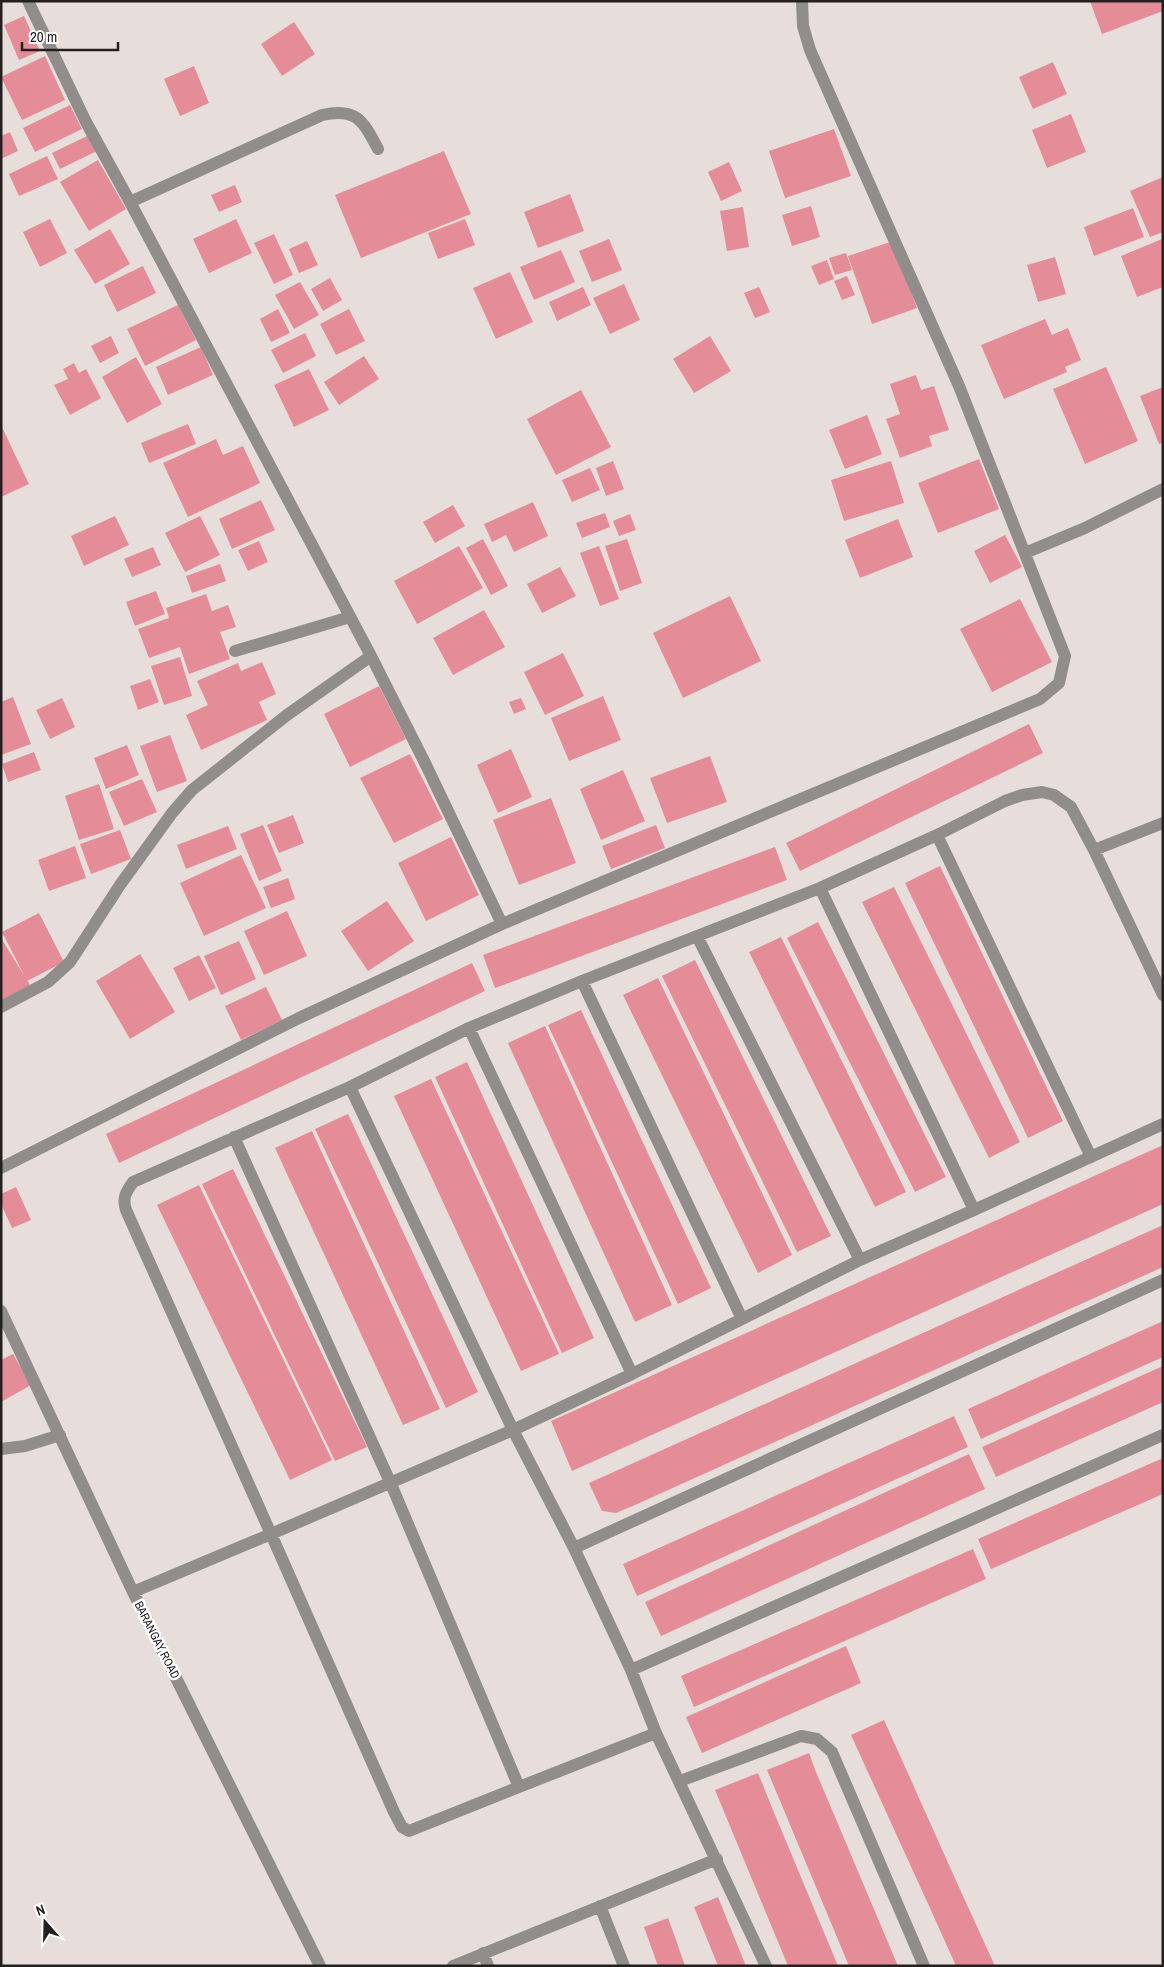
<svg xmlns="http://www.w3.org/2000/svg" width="1164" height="1967" viewBox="0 0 1164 1967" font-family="'Archivo Narrow',sans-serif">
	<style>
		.building { fill: #e48d98 }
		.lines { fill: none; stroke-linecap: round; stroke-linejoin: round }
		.service { stroke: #908d8b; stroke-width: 12 }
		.minor { stroke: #908d8b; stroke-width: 12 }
		.labels { text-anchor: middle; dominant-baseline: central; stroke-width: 5; stroke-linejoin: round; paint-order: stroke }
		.street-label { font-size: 12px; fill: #23201f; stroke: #fff }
	</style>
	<rect width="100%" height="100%" fill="#e7dedb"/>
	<path class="building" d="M1090,1H1163V11L1102,34Z
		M24,16L40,51L19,60L4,25Z
		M294,22L315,54L282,76L261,44Z
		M45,56L65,100L22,120L1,77Z
		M1053,62L1067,94L1033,109L1019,77Z
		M194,66L209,103L180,116L164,79Z
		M70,105L82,129L35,152L23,128Z
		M1071,114L1086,152L1047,168L1032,130Z
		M834,129L851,176L785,198L769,151Z
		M10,132L18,151L1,159V136Z
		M89,135L97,151L60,169L52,153Z
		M444,151L471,214L361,258L335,195Z
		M47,156L58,179L19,196L9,174Z
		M98,160L126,209L89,231L60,182Z
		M729,162L742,191L721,201L708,172Z
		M1163,177V232L1150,237L1130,191Z
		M235,185L242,202L219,212L211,195Z
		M570,194L584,231L538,248L524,212Z
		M811,206L820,237L792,246L782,215Z
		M743,207L749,247L727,251L720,211Z
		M1133,208L1144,237L1094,256L1084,227Z
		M50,219L67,253L40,267L23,232Z
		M236,219L252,253L209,273L193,239Z
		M465,219L475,245L438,259L428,233Z
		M110,229L130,264L95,284L74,250Z
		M274,234L293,275L274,284L254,243Z
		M609,239L622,270L592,282L579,251Z
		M1162,239L1163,287L1137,297L1121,256Z
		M307,241L318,265L299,273L289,249Z
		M893,241L917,308L872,324L848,256Z
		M561,250L575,282L534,300L520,267Z
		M846,253L852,270L835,275L829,258Z
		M1055,257L1066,294L1038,302L1027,265Z
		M827,260L834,279L819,285L811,266Z
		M143,266L156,293L117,312L104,285Z
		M510,272L533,322L496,339L473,288Z
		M847,276L855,295L842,300L834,281Z
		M330,278L342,300L323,311L311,289Z
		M300,282L319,315L294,329L275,295Z
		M624,284L640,320L610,334L593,298Z
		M583,287L591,305L557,321L549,302Z
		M759,287L770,312L755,318L744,293Z
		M178,305L196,340L145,366L127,329Z
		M278,309L290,333L271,342L260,319Z
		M349,309L365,341L336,355L320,324Z
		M1045,319L1052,335L1068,328L1081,360L1065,367L1067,372L1004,399L981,345Z
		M305,333L316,356L283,373L271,350Z
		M111,336L119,353L100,363L91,346Z
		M710,336L731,371L694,393L673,359Z
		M201,347L213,375L168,395L156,367Z
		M364,356L379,379L339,405L324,382Z
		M136,357L162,404L127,423L102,377Z
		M74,363L79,373L86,369L101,398L70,415L54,385L68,379L63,369Z
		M1106,367L1138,441L1085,464L1053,389Z
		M309,369L329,410L294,427L274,385Z
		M916,375L921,390L934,386L949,430L929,436L932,446L900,458L886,419L900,414L890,384Z
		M1163,387V443L1159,444L1140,396Z
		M581,390L611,447L556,475L527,419Z
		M867,415L882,454L845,469L829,430Z
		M188,424L196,444L149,463L141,443Z
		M1,425L29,484L1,497Z
		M216,439L223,455L243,446L260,483L188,517L163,463Z
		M979,459L999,509L938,533L918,483Z
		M613,461L624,489L606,496L596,468Z
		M891,461L904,503L844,521L831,480Z
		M590,468L600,490L572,502L562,480Z
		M261,500L275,530L232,549L219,519Z
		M533,502L548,536L514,552L506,535L492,542L484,524Z
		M453,505L465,526L435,543L423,522Z
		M605,513L610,527L582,538L576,523Z
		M630,514L636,530L619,536L613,521Z
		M115,516L129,545L84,566L71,536Z
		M200,516L220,555L185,572L165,533Z
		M898,519L913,557L860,578L845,540Z
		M1005,535L1022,567L990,583L974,551Z
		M483,539L508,586L491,595L466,548Z
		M627,539L642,583L620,591L605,546Z
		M259,541L268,562L248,571L238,550Z
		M459,546L483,588L417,624L394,581Z
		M599,546L619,599L600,606L580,553Z
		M153,547L161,565L132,577L124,559Z
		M220,564L226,581L192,593L186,576Z
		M560,567L576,596L542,613L527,584Z
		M156,591L165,614L135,626L126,602Z
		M206,594L212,611L228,605L236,627L220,632L230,659L189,674L180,647L149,658L138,629L169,618L166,608Z
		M730,596L761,661L683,698L653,633Z
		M1020,599L1052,662L992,692L960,629Z
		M484,610L505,647L453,675L433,638Z
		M563,653L584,696L545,715L524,672Z
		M180,657L192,696L164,705L151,666Z
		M262,662L276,694L259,702L267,720L201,750L186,715L208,705L197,681L238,663L241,671Z
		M150,679L159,702L138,710L130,686Z
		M379,686L406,739L350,767L324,714Z
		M603,696L621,740L569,761L551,718Z
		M13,697L31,744L1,755V702Z
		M62,698L75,727L50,739L36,710Z
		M521,698L526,709L514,714L509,702Z
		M1029,724L1043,753L800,871L786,843Z
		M170,735L187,781L157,792L140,746Z
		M127,745L139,775L106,789L94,758Z
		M511,749L532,797L498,813L477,765Z
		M34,752L41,770L8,782L2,764Z
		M410,754L443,819L394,843L360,778Z
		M710,756L727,802L667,823L650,778Z
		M623,770L645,821L601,840L580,789Z
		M142,779L157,812L124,826L109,792Z
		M99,784L114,829L79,840L65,796Z
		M551,798L576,863L519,885L493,820Z
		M293,815L304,843L279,853L267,825Z
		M263,825L282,871L259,881L240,834Z
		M656,825L665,848L611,869L602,846Z
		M228,826L237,849L186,869L177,845Z
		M120,830L131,859L91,874L80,844Z
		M451,837L479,895L426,921L398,863Z
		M75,846L86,878L49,891L38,860Z
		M775,847L787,880L495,988L483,955Z
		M241,855L266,908L204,936L180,883Z
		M940,866L1063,1121L1028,1138L905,883Z
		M288,878L295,899L271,908L263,887Z
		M894,887L1020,1142L989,1158L862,902Z
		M387,901L414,941L368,971L341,931Z
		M287,911L307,956L264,975L244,931Z
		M39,913L64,962L27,981L2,932Z
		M818,922L946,1177L915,1192L787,938Z
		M781,937L906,1192L875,1207L749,952Z
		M1,938L30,985L3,1001L1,998Z
		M239,941L256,979L221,995L204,956Z
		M140,954L175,1012L130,1039L96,981Z
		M199,955L216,988L189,1001L173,968Z
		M695,960L831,1236L797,1252L662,976Z
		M472,963L485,991L119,1163L106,1134Z
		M658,978L792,1255L758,1273L623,995Z
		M266,987L282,1020L241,1040L225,1006Z
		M581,1010L711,1288L678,1304L548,1025Z
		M545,1026L672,1305L635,1322L508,1043Z
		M467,1062L594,1338L562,1353L435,1077Z
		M431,1079L559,1354L521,1371L394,1096Z
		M348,1114L478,1392L446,1408L315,1129Z
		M312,1131L440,1409L403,1425L275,1148Z
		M1163,1145V1204L572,1471L551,1421Z
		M233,1169L367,1447L335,1461L202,1184Z
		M199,1185L332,1460L290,1480L157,1205Z
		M16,1187L31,1220L12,1228L1,1204V1194Z
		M1163,1225V1267L635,1505L616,1513L602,1511L589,1483Z
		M1163,1321V1357L981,1439L968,1409Z
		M13,1354L31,1385L1,1402V1360Z
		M1163,1366V1402L996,1477L982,1447Z
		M954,1416L968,1447L637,1596L623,1564Z
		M969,1454L985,1489L661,1636L645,1602Z
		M1163,1458V1494L991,1569L978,1539Z
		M973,1549L986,1579L694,1707L681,1676Z
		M846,1646L861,1683L702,1753L686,1717Z
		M884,1720L958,1885L995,1966H956L934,1917L851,1735Z
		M809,1753L816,1772L898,1966H849L783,1808L767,1770Z
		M758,1773L773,1810L838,1966H788L715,1790Z
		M718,1897L726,1917L746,1966H718L710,1946L694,1907Z
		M668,1918L675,1937L685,1966H658L644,1927Z"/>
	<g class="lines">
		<path class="service" d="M235,651L350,617
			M1,1449L25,1446L60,1435"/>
		<path class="minor" d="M28,1L86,122L130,202L371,656L425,763L502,924
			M130,202L322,115C357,107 363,121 378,149
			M1025,553L1085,528L1163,489
			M937,835L1091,1157
			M1094,850L1163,823
			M820,888L974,1210
			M697,936L860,1260
			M582,981L742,1319
			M1,1007L48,982L70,962L120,885L172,813L192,790L287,715L371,656
			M469,1028L632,1374
			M350,1087L513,1430L271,1534L126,1210C122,1198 126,1192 133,1182L350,1087L469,1028L582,981L820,888L937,835L1005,801L1022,795L1042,792L1054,795L1071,807L1094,850L1163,995
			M234,1137L391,1484L519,1787L656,1733
			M1,1168L299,1018L502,924L1040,699L1059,683L1065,656L959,386L810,50L803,26L802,1
			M1,1311L133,1592L320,1966
			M574,1548L1163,1280
			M133,1592L271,1534L394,1812L402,1827L409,1831L519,1787
			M631,1670L1163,1435
			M680,1781L801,1736L817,1739L832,1752L924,1966
			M600,1906L624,1966
			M483,1953L488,1966
			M453,1966L717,1859
			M766,1966L656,1733L631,1670L574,1548L513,1430L632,1374L860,1260L974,1210L1163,1124"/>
	</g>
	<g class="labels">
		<g class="street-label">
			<text transform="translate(157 1640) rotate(63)">BARANGAY ROAD</text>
		</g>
	</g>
	<rect width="1164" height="1967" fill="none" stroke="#23201f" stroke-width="5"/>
	<g transform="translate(45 1922) rotate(340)" stroke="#ffffff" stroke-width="4" paint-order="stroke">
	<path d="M0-4L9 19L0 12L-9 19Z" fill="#23201f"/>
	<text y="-8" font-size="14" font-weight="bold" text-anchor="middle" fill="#23201f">N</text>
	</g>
	<path d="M22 42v8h96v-8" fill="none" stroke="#23201f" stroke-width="2.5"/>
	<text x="30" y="42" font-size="15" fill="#23201f" stroke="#ffffff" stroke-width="4" paint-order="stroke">20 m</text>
</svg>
